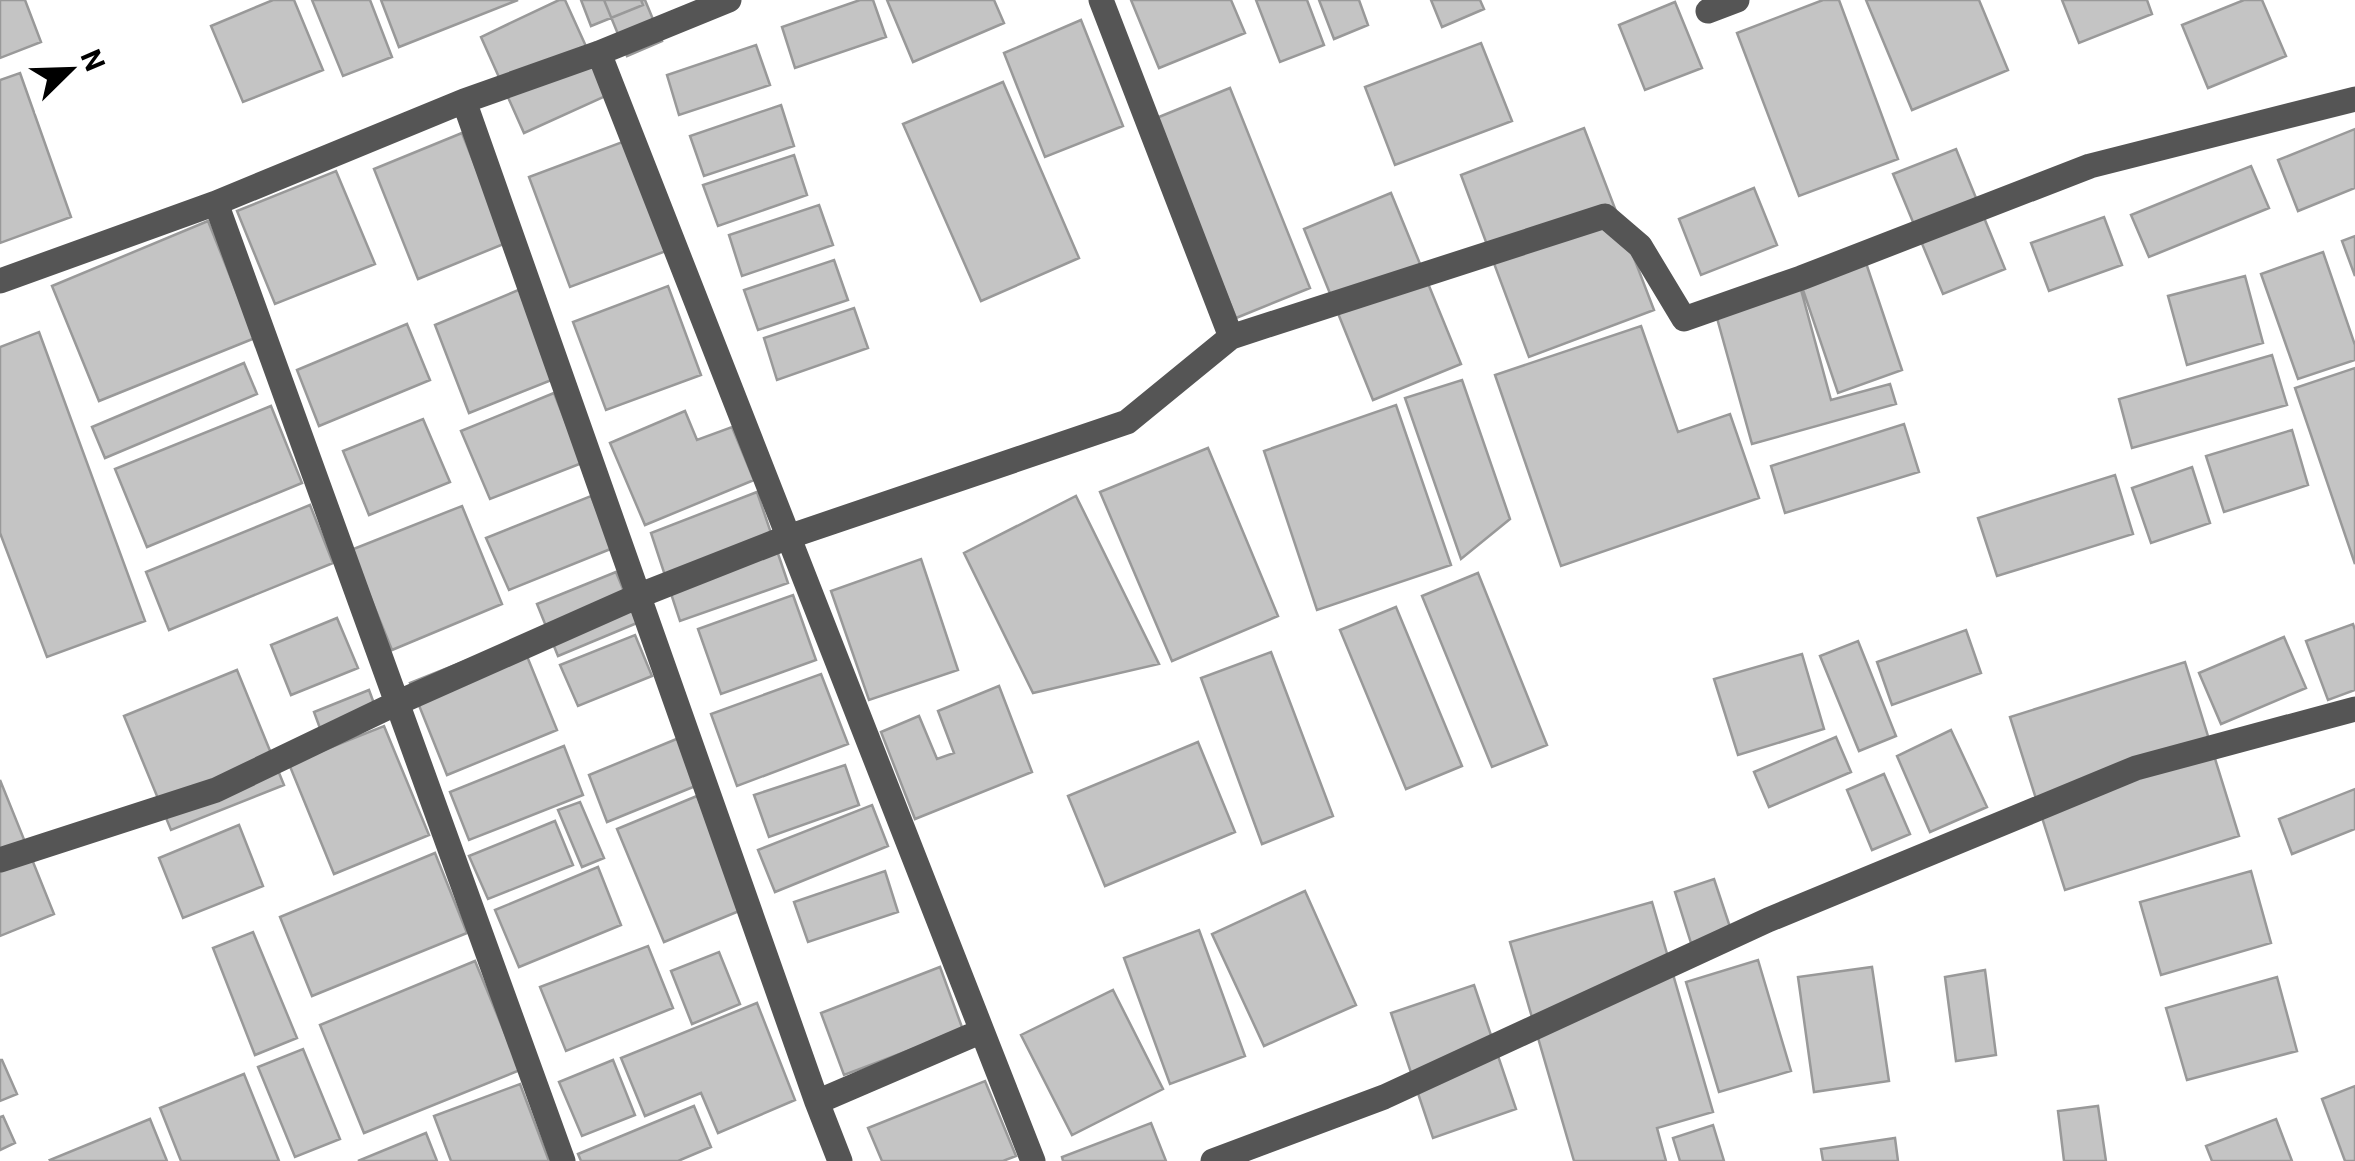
<svg xmlns="http://www.w3.org/2000/svg" width="2355" height="1161" viewBox="0 0 2355 1161" font-family="Roboto,sans-serif">
	<style>
		.building { fill: #c4c4c4; stroke: #999; stroke-width: 2.5 }
		.lines { fill: none; stroke-linecap: round; stroke-linejoin: round }
		.minor { stroke: #555; stroke-width: 25 }
	</style>
	<rect width="100%" height="100%" fill="#fff"/>
	<path class="building" d="M0,0H25L41,42L0,58Z
		M273,0H294L323,70L243,102L211,26Z
		M312,0H370L392,57L343,76Z
		M381,0H518L399,47Z
		M559,0H565L608,95L524,133L481,37Z
		M581,0H641L643,5L591,26Z
		M604,0H645L662,41L627,56Z
		M860,0H873L886,37L795,68L782,27Z
		M887,0H994L1004,23L913,62Z
		M1131,0H1231L1245,33L1159,68Z
		M1256,0H1307L1324,45L1280,62Z
		M1319,0H1359L1368,25L1334,39Z
		M1431,0H1480L1484,9L1442,27Z
		M1823,0H1839L1898,159L1799,196L1737,33Z
		M1866,0H1979L2008,70L1912,110Z
		M2062,0H2147L2152,14L2079,43Z
		M2244,0H2262L2286,56L2208,88L2182,25Z
		M1675,2L1702,68L1645,90L1619,25Z
		M1081,20L1123,126L1045,157L1004,53Z
		M1481,43L1512,121L1395,165L1365,87Z
		M756,45L770,85L679,115L667,75Z
		M20,73L71,217L0,243V80Z
		M1003,82L1079,258L981,301L903,124Z
		M1230,88L1310,288L1236,318L1154,119Z
		M781,105L794,146L704,176L690,136Z
		M1584,128L1654,310L1529,357L1461,175Z
		M2355,129V188L2298,211L2278,160Z
		M462,133L506,243L418,279L374,169Z
		M625,141L666,251L570,287L529,177Z
		M1956,149L2005,269L1943,294L1893,174Z
		M794,155L807,195L718,226L703,185Z
		M2251,166L2269,208L2149,257L2131,215Z
		M336,171L375,264L275,304L237,211Z
		M1754,188L1777,245L1701,275L1679,219Z
		M1391,193L1461,364L1373,400L1304,229Z
		M819,205L833,245L742,276L729,235Z
		M2104,217L2122,265L2049,291L2031,243Z
		M208,221L255,338L99,401L52,286Z
		M2355,236V276L2342,241Z
		M2323,252L2355,345V360L2298,379L2261,274Z
		M834,260L848,300L758,330L744,290Z
		M1866,263L1902,370L1838,393L1802,287Z
		M1797,275L1831,400L1890,384L1896,404L1752,444L1712,300Z
		M2245,276L2263,343L2187,365L2168,296Z
		M528,286L564,375L469,413L435,325Z
		M668,286L701,375L606,410L573,322Z
		M854,308L868,348L777,380L764,338Z
		M407,324L430,380L319,426L297,370Z
		M1641,326L1678,432L1730,414L1759,498L1561,566L1495,375Z
		M39,332L145,621L47,657L0,533V347Z
		M2272,355L2287,405L2132,448L2119,399Z
		M244,363L257,394L105,458L92,427Z
		M2355,368V564L2295,388Z
		M1462,380L1510,519L1461,559L1405,398Z
		M554,393L582,463L490,499L461,431Z
		M1396,405L1451,565L1317,610L1264,451Z
		M271,406L302,483L147,547L115,469Z
		M685,411L697,440L732,427L754,480L645,525L610,443Z
		M423,419L450,482L369,515L343,451Z
		M1904,424L1919,472L1785,513L1771,466Z
		M2292,430L2308,485L2224,512L2206,456Z
		M1208,448L1278,616L1172,661L1100,492Z
		M2192,467L2210,523L2151,543L2132,488Z
		M2115,475L2133,534L1997,576L1978,518Z
		M757,492L788,583L680,621L651,533Z
		M591,496L613,548L509,590L486,538Z
		M1076,496L1159,664L1033,693L964,553Z
		M310,505L333,563L169,630L146,572Z
		M462,506L502,604L392,650L351,550Z
		M921,559L958,670L869,700L831,591Z
		M616,572L637,623L558,656L537,604Z
		M1478,573L1547,745L1492,767L1422,596Z
		M793,595L816,660L721,694L698,629Z
		M1396,607L1462,766L1406,789L1340,630Z
		M337,618L358,668L291,695L271,645Z
		M2353,624L2355,630V690L2328,700L2306,641Z
		M1966,630L1981,673L1892,705L1877,662Z
		M635,635L652,676L578,706L560,665Z
		M2284,637L2306,688L2221,724L2199,673Z
		M520,639L557,730L447,775L410,683Z
		M1858,641L1896,736L1859,751L1820,656Z
		M1271,652L1333,816L1262,844L1201,678Z
		M1802,654L1824,729L1738,755L1714,679Z
		M2185,662L2239,836L2065,890L2010,717Z
		M237,670L284,785L171,830L124,716Z
		M821,674L848,744L737,786L711,714Z
		M999,686L1032,772L915,819L881,732L919,716L937,759L954,753L938,711Z
		M369,690L379,717L324,739L314,712Z
		M384,726L429,835L334,874L289,764Z
		M1951,730L1987,807L1930,832L1897,756Z
		M1836,737L1851,772L1769,807L1754,772Z
		M679,738L698,785L607,822L589,775Z
		M1198,742L1235,832L1105,886L1068,796Z
		M564,746L583,795L469,840L450,792Z
		M845,765L859,805L769,837L754,795Z
		M1884,774L1910,834L1872,850L1847,790Z
		M0,780L54,914L0,936Z
		M2355,789V829L2292,854L2279,819Z
		M697,796L744,909L664,942L617,829Z
		M580,802L604,858L582,867L558,810Z
		M872,805L888,846L775,892L758,850Z
		M555,821L573,865L488,899L469,856Z
		M239,825L263,886L183,918L159,858Z
		M435,853L467,933L312,996L280,917Z
		M598,867L621,925L519,967L495,910Z
		M885,871L898,912L808,942L794,902Z
		M2251,871L2271,943L2161,975L2140,902Z
		M1714,879L1731,930L1691,943L1675,892Z
		M1305,891L1356,1005L1264,1046L1212,934Z
		M1652,902L1713,1112L1657,1128L1666,1161H1574L1510,942Z
		M1199,930L1245,1056L1170,1084L1124,958Z
		M253,932L297,1038L255,1055L213,948Z
		M648,946L673,1008L566,1051L540,987Z
		M719,952L740,1004L692,1024L671,971Z
		M1758,960L1791,1071L1719,1092L1686,982Z
		M475,961L520,1070L364,1133L320,1025Z
		M940,967L963,1030L844,1075L821,1013Z
		M1872,967L1889,1081L1814,1092L1798,977Z
		M1985,970L1996,1055L1956,1061L1945,977Z
		M2277,977L2297,1051L2187,1080L2166,1008Z
		M1474,985L1516,1109L1433,1138L1391,1013Z
		M1113,990L1163,1089L1072,1135L1021,1035Z
		M757,1003L795,1100L718,1133L701,1093L645,1116L621,1058Z
		M303,1049L340,1139L295,1157L258,1067Z
		M0,1060H2L17,1094L0,1101Z
		M613,1060L635,1115L582,1136L559,1082Z
		M244,1074L279,1161H181L160,1108Z
		M985,1081L1016,1156L1003,1161H882L868,1128Z
		M520,1084L549,1161H451L434,1116Z
		M2355,1086V1161H2345L2322,1099Z
		M694,1106L711,1147L678,1161H581L578,1154Z
		M2098,1106L2106,1161H2064L2058,1111Z
		M3,1116L15,1143L0,1150V1117Z
		M150,1119L167,1161H51L50,1160Z
		M2276,1119L2292,1161H2212L2206,1146Z
		M1151,1123L1166,1161H1063L1062,1157Z
		M1713,1125L1724,1161H1680L1673,1138Z
		M426,1133L437,1161H358Z
		M1895,1138L1898,1161H1823L1821,1149Z"/>
	<g class="lines">
		<path class="minor" d="M1101,0L1231,337L1605,216L1640,246L1684,319L1801,278L2090,166L2355,99
			M1708,11L1737,0
			M599,53L982,1031
			M464,101L817,1102
			M216,203L563,1161
			M0,281L216,203L464,101L599,53L729,0
			M0,860L216,790L397,703L638,596L788,537L1127,422L1231,337
			M840,1161L817,1102L982,1031L1033,1161
			M1213,1161L1384,1097L1768,920L2136,768L2355,709"/>
	</g>
	<g transform="translate(70 70) rotate(67)" stroke="#ffffff" stroke-width="8" paint-order="stroke">
	<path d="M0-8L18 38L0 25L-18 38Z" fill="#000000"/>
	<text y="-15" font-size="28" font-weight="bold" text-anchor="middle" fill="#000000">N</text>
	</g>
</svg>
